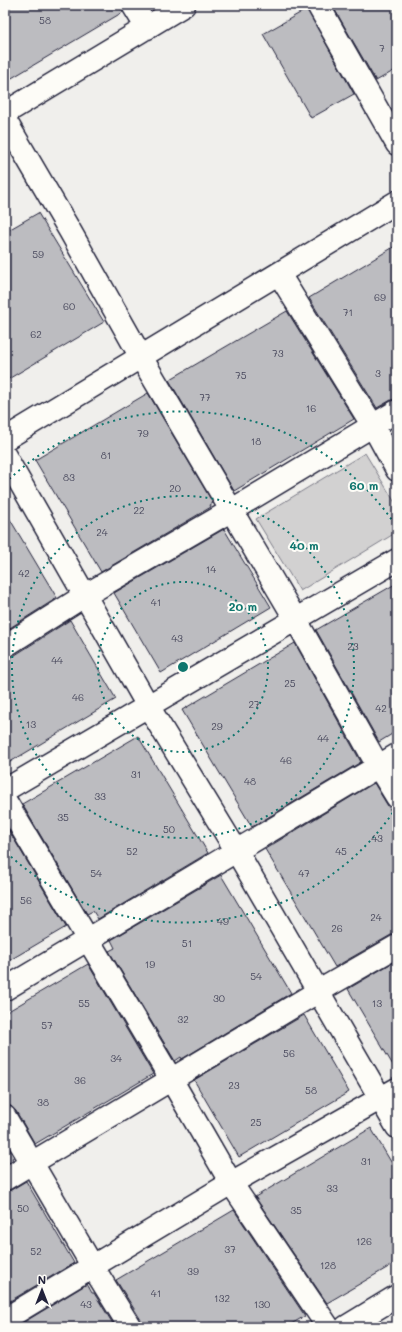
<svg xmlns="http://www.w3.org/2000/svg" width="402" height="1332" viewBox="0 0 402 1332" font-family="Mali,sans-serif">
	<style>
		.green { fill: #d2d1d1; stroke: #7a7a86 }
		.building { fill: #bcbcc0; stroke: #22223b }
		.lines { fill: none; stroke-linecap: round; stroke-linejoin: round }
		.minor-casing { stroke: #22223b; stroke-width: 25 }
		.secondary-casing { stroke: #22223b; stroke-width: 25 }
		.minor { stroke: #fdfcf7; stroke-width: 22 }
		.secondary { stroke: #fdfcf7; stroke-width: 22 }
		.ring { fill: none; stroke: #0f766e; stroke-width: 2; stroke-dasharray: 2 4 }
		.labels { text-anchor: middle; dominant-baseline: central; stroke-width: 4; stroke-linejoin: round; paint-order: stroke }
		.number-label { font-size: 10px; fill: #48485c }
		.centre { fill: #0f766e; stroke: #fdfcf7; stroke-width: 2 }
		.ring-label { font-size: 12px; text-anchor: middle; font-weight: bold; fill: #0f766e; stroke: #fdfcf7; stroke-width: 4; stroke-linejoin: round; paint-order: stroke }
	</style>
	<rect width="100%" height="100%" fill="#f0efec"/>
	<filter id="ink" filterUnits="userSpaceOnUse"><feTurbulence type="fractalNoise" baseFrequency=".025" numOctaves="2"/><feDisplacementMap in="SourceGraphic" scale="8" xChannelSelector="R" yChannelSelector="G"/><feConvolveMatrix kernelMatrix="1 2 1 2 8 2 1 2 1" color-interpolation-filters="sRGB"/></filter>
	<g filter="url(#ink)">
		<path class="green" d="M365,453L397,506V532L300,591L256,519Z"/>
		<path class="building" d="M5,5H121L123,12L5,82Z
			M332,5H397V69L376,81Z
			M307,9L354,94L311,118L263,34Z
			M38,213L104,322L5,381V232Z
			M397,245V399L391,400L377,408L309,298Z
			M287,311L354,419L234,491L169,380Z
			M148,393L213,503L210,505L211,507L101,572L35,460Z
			M5,511L57,598L5,631Z
			M224,529L271,607L161,673L114,593Z
			M397,583V731L379,742L316,630Z
			M70,620L116,699L5,765V658L12,657Z
			M295,643L361,762L252,827L182,710Z
			M138,736L208,853L98,919L93,911L87,914L22,804Z
			M374,783L397,821V934L391,935L335,967L265,849Z
			M5,824L66,927L5,963Z
			M221,875L291,993L182,1059L181,1057L175,1061L109,951L115,948L111,940Z
			M397,960V1072L348,989Z
			M88,964L153,1074L35,1144L16,1111L11,1106L5,1105V1013Z
			M304,1015L349,1092L239,1157L194,1080Z
			M371,1128L397,1172V1262L327,1303L255,1197Z
			M5,1142L14,1157L12,1158L13,1160L5,1164Z
			M26,1181L74,1263L5,1304V1191L11,1190Z
			M234,1210L305,1316L286,1327H142L141,1320L116,1280Z
			M87,1284L92,1293H94L115,1327H16Z"/>
		<g class="lines">
			<defs>
				<path id="minor" d="M133,5L147,28
					M318,5L397,144
					M5,113L184,5
					M5,120L70,231L141,357L296,620L378,766L397,797
					M279,274L373,426L397,470
					M5,439L397,202
					M5,456L148,706L236,850L397,1127
					M5,646L84,596L232,510L397,411
					M5,790L397,560
					M5,800L171,1079L231,1183L328,1327
					M5,989L397,755
					M5,1117L93,1267L130,1327
					M5,1179L319,991L397,946
					M5,1319L231,1183L397,1089"/>
				<path id="secondary" d="M346,1327L397,1296"/>
			</defs>
			<use href="#minor" class="minor-casing"/>
			<use href="#secondary" class="secondary-casing"/>
			<use href="#minor" class="minor"/>
			<use href="#secondary" class="secondary"/>
		</g>
	</g>
	<g class="ring">
		<circle cx="183" cy="667" r="85"/>
		<circle cx="183" cy="667" r="171"/>
		<path d="M396 808A256 256 0 0 1 5 851M5 483A256 256 0 0 1 396 526"/>
	</g>
	<g class="labels">
		<g class="number-label">
			<text x="45" y="20">58</text>
			<text x="382" y="48">7</text>
			<text x="38" y="254">59</text>
			<text x="380" y="297">69</text>
			<text x="69" y="306">60</text>
			<text x="348" y="312">71</text>
			<text x="36" y="334">62</text>
			<text x="278" y="353">73</text>
			<text x="378" y="373">3</text>
			<text x="241" y="375">75</text>
			<text x="205" y="397">77</text>
			<text x="311" y="408">16</text>
			<text x="143" y="433">79</text>
			<text x="256" y="441">18</text>
			<text x="106" y="455">81</text>
			<text x="69" y="477">83</text>
			<text x="175" y="488">20</text>
			<text x="139" y="510">22</text>
			<text x="102" y="532">24</text>
			<text x="211" y="569">14</text>
			<text x="24" y="573">42</text>
			<text x="156" y="602">41</text>
			<text x="177" y="638">43</text>
			<text x="353" y="646">23</text>
			<text x="57" y="660">44</text>
			<text x="290" y="683">25</text>
			<text x="78" y="697">46</text>
			<text x="254" y="704">27</text>
			<text x="381" y="708">42</text>
			<text x="31" y="724">13</text>
			<text x="217" y="726">29</text>
			<text x="323" y="738">44</text>
			<text x="286" y="760">46</text>
			<text x="136" y="774">31</text>
			<text x="250" y="781">48</text>
			<text x="100" y="796">33</text>
			<text x="63" y="817">35</text>
			<text x="169" y="829">50</text>
			<text x="377" y="838">43</text>
			<text x="132" y="851">52</text>
			<text x="341" y="851">45</text>
			<text x="96" y="873">54</text>
			<text x="304" y="873">47</text>
			<text x="26" y="900">56</text>
			<text x="376" y="917">24</text>
			<text x="223" y="921">49</text>
			<text x="337" y="928">26</text>
			<text x="187" y="943">51</text>
			<text x="150" y="964">19</text>
			<text x="256" y="976">54</text>
			<text x="219" y="998">30</text>
			<text x="84" y="1003">55</text>
			<text x="377" y="1003">13</text>
			<text x="183" y="1019">32</text>
			<text x="47" y="1025">57</text>
			<text x="289" y="1053">56</text>
			<text x="116" y="1058">34</text>
			<text x="80" y="1080">36</text>
			<text x="234" y="1085">23</text>
			<text x="311" y="1090">58</text>
			<text x="43" y="1102">38</text>
			<text x="256" y="1122">25</text>
			<text x="366" y="1161">31</text>
			<text x="332" y="1188">33</text>
			<text x="23" y="1208">50</text>
			<text x="296" y="1210">35</text>
			<text x="364" y="1241">126</text>
			<text x="230" y="1249">37</text>
			<text x="36" y="1251">52</text>
			<text x="328" y="1265">128</text>
			<text x="193" y="1271">39</text>
			<text x="156" y="1293">41</text>
			<text x="222" y="1298">132</text>
			<text x="86" y="1304">43</text>
			<text x="262" y="1304">130</text>
		</g>
	</g>
	<circle cx="183" cy="667" r="6" class="centre"/>
	<g class="ring-label">
		<text x="364" y="490">60 m</text>
		<text x="304" y="550">40 m</text>
		<text x="243" y="611">20 m</text>
	</g>
	<rect width="402" height="1332" fill="none" stroke="#fdfcf7" stroke-width="20"/>
	<rect x="10" y="10" width="382" height="1312" fill="none" stroke="#22223b" stroke-width="1.5" filter="url(#ink)"/>
	<g transform="translate(42 1290)" stroke="#fdfcf7" stroke-width="3" paint-order="stroke">
	<path d="M0-3L7 15L0 10L-7 15Z" fill="#22223b"/>
	<text y="-6" font-size="11" font-weight="bold" text-anchor="middle" fill="#22223b">N</text>
	</g>
</svg>
